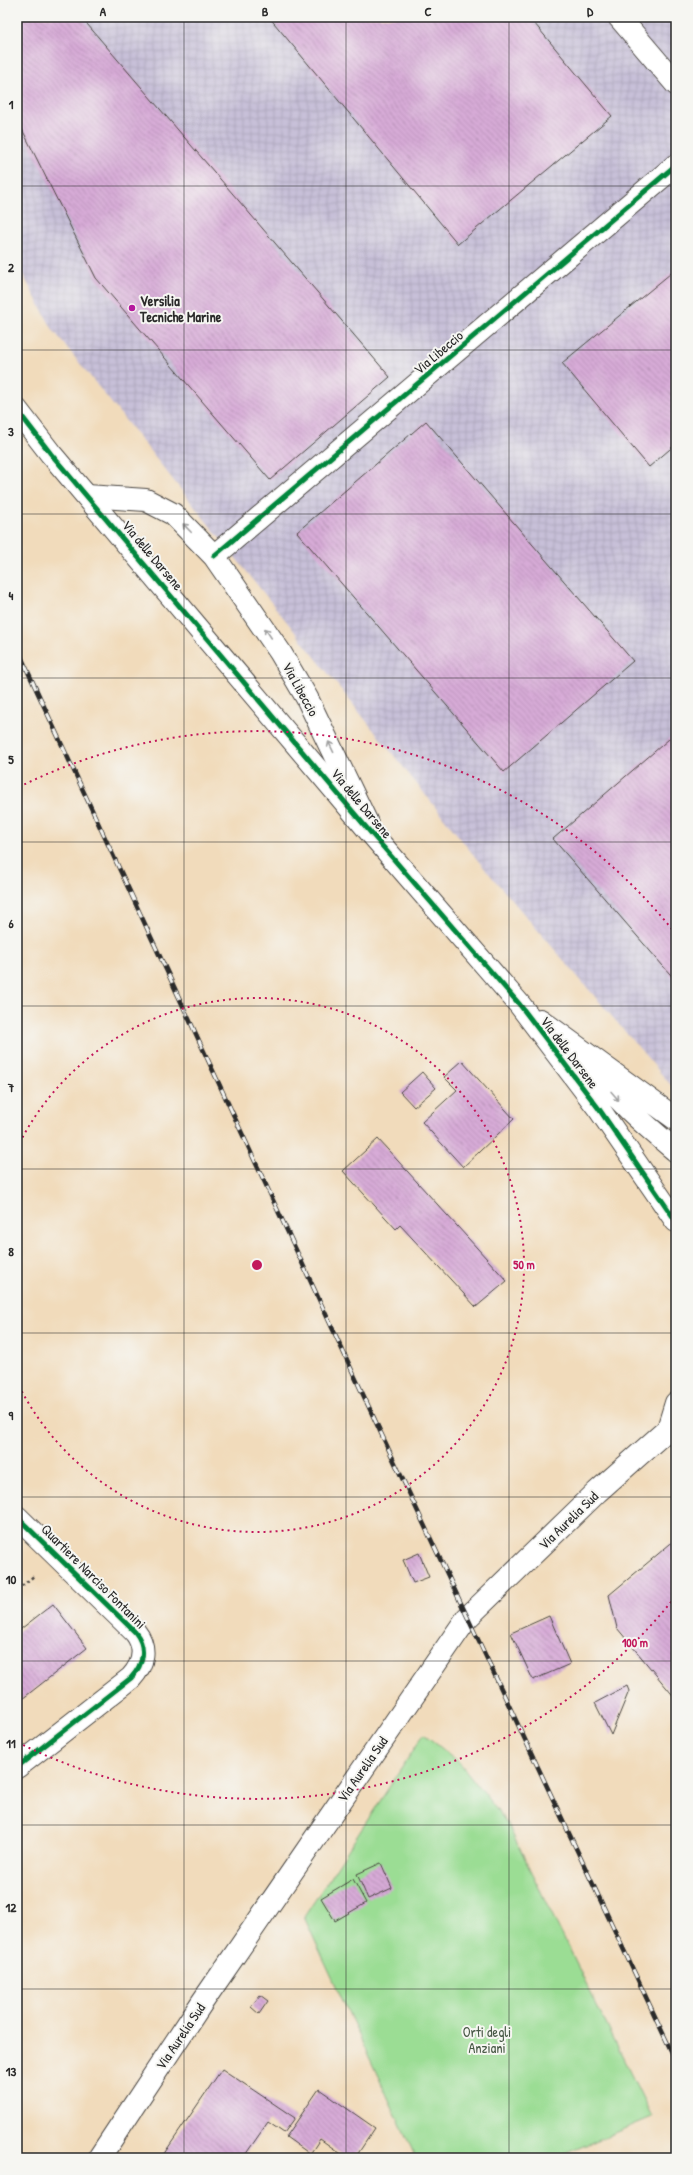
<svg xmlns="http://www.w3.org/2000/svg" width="693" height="2175" viewBox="0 0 693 2175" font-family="'Patrick Hand',sans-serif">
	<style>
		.industrial { fill: url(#industrial-grid) }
		.green { fill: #9bdd94; stroke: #638460 }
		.building { fill: url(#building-back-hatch) }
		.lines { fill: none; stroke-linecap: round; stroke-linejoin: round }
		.minor-casing { stroke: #494541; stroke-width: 24 }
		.tertiary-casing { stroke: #494541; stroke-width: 24 }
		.secondary-casing { stroke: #494541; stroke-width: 24 }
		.path { stroke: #494541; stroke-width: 2.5; stroke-dasharray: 3 3; stroke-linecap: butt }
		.minor { stroke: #fff; stroke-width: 22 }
		.tertiary { stroke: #fff; stroke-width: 22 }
		.secondary { stroke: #fff; stroke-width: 22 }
		.rail-casing { stroke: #2b2b2b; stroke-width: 4.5 }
		.rail { stroke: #f6f6f2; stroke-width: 3; stroke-dasharray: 9; stroke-linecap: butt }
		.cycleway-casing { stroke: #f6f6f2; stroke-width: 8 }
		.cycleway { stroke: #00873e; stroke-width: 5 }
		.oneway { stroke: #a0a0a0 }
		.grid { fill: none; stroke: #2b2b2b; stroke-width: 1; stroke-opacity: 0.55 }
		.ring { fill: none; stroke: #c2185b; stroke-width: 2; stroke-dasharray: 2 4 }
		.poi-dot { fill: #b5179e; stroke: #f6f6f2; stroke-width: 1.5 }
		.labels { text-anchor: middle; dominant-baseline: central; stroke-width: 4; stroke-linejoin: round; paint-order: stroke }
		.poi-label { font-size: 14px; font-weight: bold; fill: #2b2b2b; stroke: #f6f6f2; text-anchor: start }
		.street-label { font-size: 14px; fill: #2b2b2b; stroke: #f6f6f2 }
		.park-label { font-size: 14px; fill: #475845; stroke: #f6f6f2 }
		.centre { fill: #c2185b; stroke: #f6f6f2; stroke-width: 2 }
		.ring-label { font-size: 12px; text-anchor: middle; font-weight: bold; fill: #c2185b; stroke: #f6f6f2; stroke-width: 4; stroke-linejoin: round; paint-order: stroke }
		.neatline { fill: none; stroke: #2b2b2b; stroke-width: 1.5 }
		.grid-label { font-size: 13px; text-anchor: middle; font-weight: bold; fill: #2b2b2b }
	</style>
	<defs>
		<pattern id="industrial-grid" width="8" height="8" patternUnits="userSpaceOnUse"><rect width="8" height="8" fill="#c7c0d8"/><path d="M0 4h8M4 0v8" fill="none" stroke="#aba5ba"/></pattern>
		<pattern id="building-back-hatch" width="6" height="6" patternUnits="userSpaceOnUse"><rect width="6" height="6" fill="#d7abd7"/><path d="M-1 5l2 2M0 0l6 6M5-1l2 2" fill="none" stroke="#af8baf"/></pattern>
	</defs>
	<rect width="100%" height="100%" fill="#f6f6f2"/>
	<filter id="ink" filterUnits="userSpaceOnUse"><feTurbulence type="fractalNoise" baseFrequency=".025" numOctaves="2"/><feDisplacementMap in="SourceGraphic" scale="8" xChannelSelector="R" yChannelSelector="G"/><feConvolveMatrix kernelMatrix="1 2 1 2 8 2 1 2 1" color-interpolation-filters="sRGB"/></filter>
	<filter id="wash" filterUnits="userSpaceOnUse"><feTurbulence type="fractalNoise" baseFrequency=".012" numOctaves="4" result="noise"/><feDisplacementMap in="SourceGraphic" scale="16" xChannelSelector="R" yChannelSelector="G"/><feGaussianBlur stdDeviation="0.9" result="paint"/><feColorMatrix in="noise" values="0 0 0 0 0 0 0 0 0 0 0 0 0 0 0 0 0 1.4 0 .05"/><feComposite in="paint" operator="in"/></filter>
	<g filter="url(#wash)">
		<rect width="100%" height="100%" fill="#f1dbbb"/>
		<path class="industrial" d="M17,17H676V1091L480,863L53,330L17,264Z"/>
		<path class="green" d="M424,1734L460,1763L507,1823L652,2117L555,2158H416L304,1917Z"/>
		<g id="blocks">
			<path class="building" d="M17,17H81L390,377L270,480L96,278L17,119Z
				M269,17H529L612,116L458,244Z
				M676,269V444L649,467L562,363Z
				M426,421L633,661L504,772L297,532Z
				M676,733V981L553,839Z
				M462,1061L514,1119L463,1167L422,1122L457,1090L444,1077Z
				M422,1072L436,1088L414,1107L400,1092Z
				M378,1139L507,1281L476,1307L400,1225L396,1229L343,1171Z
				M676,1539V1699L617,1628L609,1595Z
				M419,1553L429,1577L413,1583L403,1560Z
				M53,1604L87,1648L17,1703V1632Z
				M549,1616L570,1664L533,1680L511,1633Z
				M627,1686L629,1691L611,1735L595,1703Z
				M381,1863L392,1888L368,1899L357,1874Z
				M353,1879L366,1903L335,1921L321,1898Z
				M260,1995L268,2001L259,2014L251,2007Z
				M222,2069L295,2118L284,2133L268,2122L243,2158H161Z
				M319,2089L375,2128L355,2158H347L320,2139L310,2154L286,2137Z"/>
		</g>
	</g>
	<g filter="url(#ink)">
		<use href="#blocks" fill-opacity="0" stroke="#494541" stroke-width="1"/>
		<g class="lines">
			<defs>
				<path id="minor" d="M619,17L676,84
					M87,496L146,500L173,514L214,556L280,652L307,698L367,823
					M214,556L676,165
					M17,1517L135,1632C147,1647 144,1664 131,1678L17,1767"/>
				<path id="tertiary" d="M17,410L51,454L371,833L520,1005L599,1109L676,1221
					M540,1020L676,1119
					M590,1063C613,1098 644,1124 676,1151
					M668,1429L676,1403"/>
				<path id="secondary" d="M99,2158L203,2001L467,1618L597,1492L676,1422"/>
			</defs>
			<use href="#minor" class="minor-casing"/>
			<use href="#tertiary" class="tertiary-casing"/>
			<use href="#secondary" class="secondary-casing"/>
			<path class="path" d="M17,1590L35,1575"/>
			<use href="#minor" class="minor"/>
			<use href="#tertiary" class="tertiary"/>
			<use href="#secondary" class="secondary"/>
			<defs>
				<path id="rail" d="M17,648L380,1431L676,2061"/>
			</defs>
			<use href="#rail" class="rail-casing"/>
			<use href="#rail" class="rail"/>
			<defs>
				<path id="cycleway" d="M17,410L51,454L371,833L520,1005L599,1109L676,1221
					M214,556L676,165
					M17,1517L135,1632C147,1647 144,1664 131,1678L17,1767"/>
			</defs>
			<use href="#cycleway" class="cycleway-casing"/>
			<use href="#cycleway" class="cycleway"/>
		</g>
		<defs><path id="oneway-shaft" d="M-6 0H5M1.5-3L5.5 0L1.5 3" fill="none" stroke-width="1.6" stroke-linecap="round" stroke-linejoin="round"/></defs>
		<g class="oneway">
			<use href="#oneway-shaft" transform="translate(187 528) rotate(-134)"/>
			<use href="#oneway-shaft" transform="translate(268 633) rotate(-124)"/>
			<use href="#oneway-shaft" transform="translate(331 747) rotate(-116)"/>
			<use href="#oneway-shaft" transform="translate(615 1096) rotate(49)"/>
		</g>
	</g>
	<path class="grid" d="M184,17V2158M346,17V2158M509,17V2158M17,186H676M17,350H676M17,514H676M17,678H676M17,842H676M17,1006H676M17,1169H676M17,1333H676M17,1497H676M17,1661H676M17,1825H676M17,1989H676"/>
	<g class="ring">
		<path d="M17 1148A267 267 0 1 1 17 1382"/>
		<path d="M675 1597A534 534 0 0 1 19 1743M19 787A534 534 0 0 1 675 933"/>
	</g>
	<circle class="poi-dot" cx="132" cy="308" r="4"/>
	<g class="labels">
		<g class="poi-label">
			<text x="140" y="300">Versilia<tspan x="140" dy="16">Tecniche Marine</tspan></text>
		</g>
		<g class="street-label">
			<text transform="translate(438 352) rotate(-40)">Via Libeccio</text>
			<text transform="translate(153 555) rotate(50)">Via delle Darsene</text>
			<text transform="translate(301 689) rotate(61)">Via Libeccio</text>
			<text transform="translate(362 803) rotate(50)">Via delle Darsene</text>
			<text transform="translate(570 1052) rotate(53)">Via delle Darsene</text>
			<text transform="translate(568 1520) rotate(-44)">Via Aurelia Sud</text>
			<text transform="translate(94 1576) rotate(45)">Quartiere Narciso Fontanini</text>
			<text transform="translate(362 1769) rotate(-55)">Via Aurelia Sud</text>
			<text transform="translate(180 2036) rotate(-56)">Via Aurelia Sud</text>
		</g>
		<g class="park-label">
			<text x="487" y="2031">Orti degli<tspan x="487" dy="16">Anziani</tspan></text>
		</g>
	</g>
	<circle cx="257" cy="1265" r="6" class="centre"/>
	<g class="ring-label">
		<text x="524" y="1269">50 m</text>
		<text x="635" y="1647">100 m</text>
	</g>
	<rect width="693" height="2175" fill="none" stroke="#f6f6f2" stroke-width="44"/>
	<rect x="22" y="22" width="649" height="2131" class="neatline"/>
	<g class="grid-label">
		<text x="103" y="16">A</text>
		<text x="265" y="16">B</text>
		<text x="428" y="16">C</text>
		<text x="590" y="16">D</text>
		<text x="11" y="109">1</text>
		<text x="11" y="272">2</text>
		<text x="11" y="436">3</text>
		<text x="11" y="600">4</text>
		<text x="11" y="764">5</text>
		<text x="11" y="928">6</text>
		<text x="11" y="1092">7</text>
		<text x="11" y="1256">8</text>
		<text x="11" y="1420">9</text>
		<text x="11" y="1584">10</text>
		<text x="11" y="1748">11</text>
		<text x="11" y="1912">12</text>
		<text x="11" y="2076">13</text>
	</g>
</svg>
